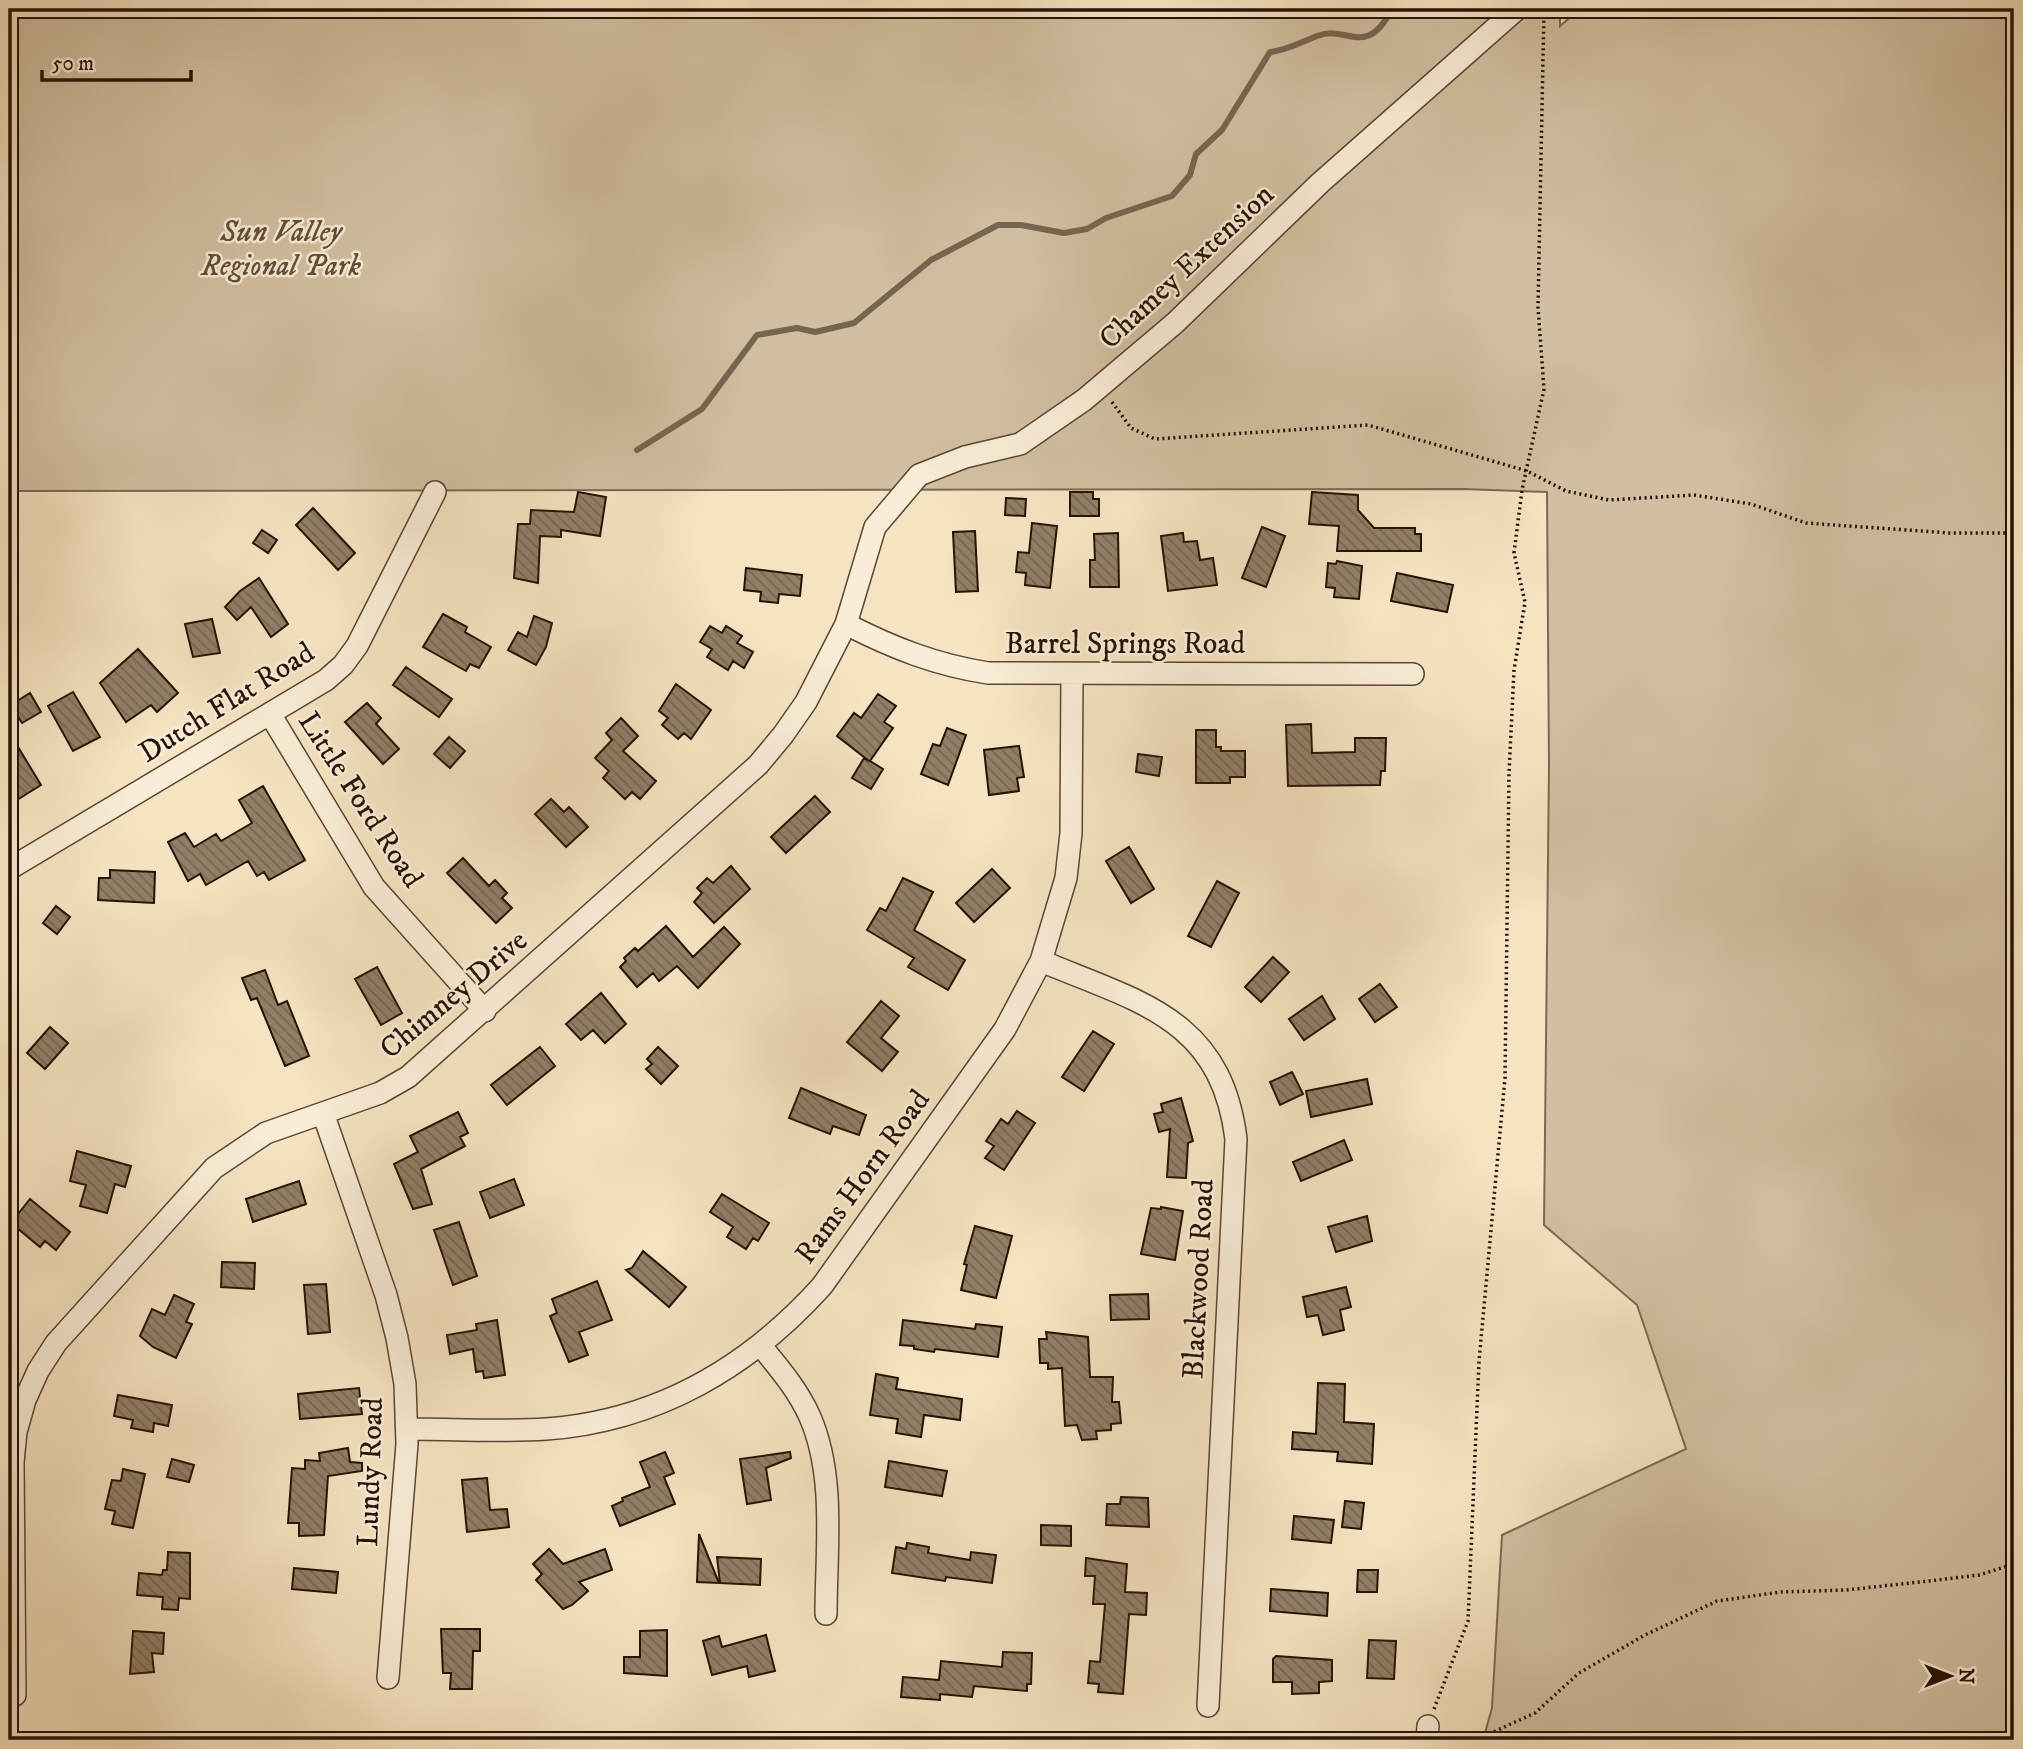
<svg xmlns="http://www.w3.org/2000/svg" width="2023" height="1749" viewBox="0 0 2023 1749" font-family="'IM FELL DW Pica',serif">
	<style>
		.green { fill: #d2bfa1; stroke: #7c6854; stroke-width: 2 }
		.lines { fill: none; stroke-linecap: round; stroke-linejoin: round }
		.stream { stroke: #786550; stroke-width: 6 }
		.building { fill: url(#building-back-hatch); stroke: #251206; stroke-width: 2 }
		.street-casing { stroke: #594635; stroke-width: 24 }
		.path { stroke: #251206; stroke-width: 3.5; stroke-dasharray: 2 3.5; stroke-linecap: butt }
		.street { stroke: #f9edd7; stroke-width: 21 }
		.labels { text-anchor: middle; dominant-baseline: central; stroke-width: 5; stroke-linejoin: round; paint-order: stroke }
		.park-label { font-size: 30px; font-style: italic; fill: #624f3c; stroke: #f9edd7 }
		.street-label { font-size: 30px; fill: #251206; stroke: #f9edd7 }
	</style>
	<defs>
		<pattern id="building-back-hatch" width="6" height="6" patternUnits="userSpaceOnUse" patternTransform="scale(1.75)"><rect width="6" height="6" fill="#927f67"/><path d="M-1 5l2 2M0 0l6 6M5-1l2 2" fill="none" stroke="#776753"/></pattern>
	</defs>
	<rect width="100%" height="100%" fill="#f6e3c1"/>
	<filter id="stains"><feTurbulence type="fractalNoise" baseFrequency=".00286" numOctaves="4"/><feColorMatrix values="0 0 0 0 .2 0 0 0 0 .09 0 0 0 0 .02 0 0 0 .5 -.17"/></filter>
	<radialGradient id="worn" r=".72"><stop offset=".6" stop-color="#630" stop-opacity="0"/><stop offset="1" stop-color="#630" stop-opacity=".3"/></radialGradient>
	<path class="green" d="M9,9H1560V26L1580,9H2014V1740H1483L1492,1708L1502,1535L1686,1449L1637,1305L1544,1225L1549,766L1547,492L1463,489L9,491Z"/>
	<g class="lines">
		<path class="stream" d="M637,450L702,409L757,335L797,328L815,332L854,323L931,260L998,225H1021L1064,233L1087,229L1106,218L1172,196L1190,175L1196,154L1222,130L1270,52C1288,50 1301,42 1317,36C1349,24 1365,60 1392,9"/>
	</g>
	<path class="building" d="M578,492L606,497L600,536L561,530V537L540,536L538,583L514,578L518,524H530L531,510L574,512Z
		M1070,492H1093V499H1099V516H1070Z
		M1312,492L1358,495V510L1374,528H1415V534H1421V551H1337L1339,526L1309,524Z
		M1006,498L1026,499L1025,516L1005,515Z
		M313,508L355,553L338,570L296,525Z
		M1032,523L1057,526L1050,588L1025,585L1026,573L1016,572L1018,552L1029,553Z
		M1262,527L1285,536L1266,587L1242,578Z
		M262,530L277,540L268,553L253,543Z
		M975,531L978,591L956,592L953,532Z
		M1118,533L1119,587H1090V560H1095L1094,534Z
		M1183,533L1184,542L1197,541L1200,560L1213,558L1217,585L1168,591L1161,536Z
		M1337,561L1362,566L1359,599L1334,597L1335,588L1326,587L1328,563L1336,564Z
		M746,568L802,575L800,596L779,594L778,603L760,601L761,592L744,590Z
		M1397,573L1453,585L1447,612L1391,601Z
		M259,578L288,624L271,637L251,607L237,620L225,607L240,591Z
		M443,614L467,627L465,632L491,647L479,668L470,664L466,671L423,647Z
		M534,616L552,623L546,647L536,665L508,650L518,632L527,637Z
		M212,619L220,653L193,657L185,624Z
		M710,626L722,633L726,626L742,636L737,643L753,652L744,668L733,661L728,670L707,657L712,649L700,642Z
		M138,649L178,693L157,712L151,705L126,722L100,683Z
		M406,667L452,699L439,717L393,685Z
		M676,684L711,710L691,739L684,733L678,739L662,725L668,718L659,711Z
		M73,692L100,737L73,751L48,706Z
		M30,693L41,712L22,723L11,705Z
		M878,694L896,706L884,722L893,728L870,761L883,769L871,789L852,778L864,758L869,761L837,736L854,713L861,718Z
		M367,703L381,718L376,724L399,749L383,764L345,722Z
		M621,718L638,736L623,751L656,781L640,799L632,792L625,799L603,778L609,771L595,758L612,740L606,733Z
		M1311,724L1312,753L1355,752V738H1386L1385,771H1381L1380,785L1288,786L1286,725Z
		M947,728L966,735L948,785L921,774L933,744L940,746Z
		M1196,730H1216V747H1221V751H1245V777H1230V783H1196Z
		M9,732L41,785L9,805Z
		M449,737L465,751L450,768L434,754Z
		M1019,746L1024,777L1017,778L1019,791L989,795L984,750Z
		M1138,754L1162,757L1159,776L1136,772Z
		M263,786L305,860L269,880L264,872L257,876L248,861L206,885L200,874L188,881L168,842L185,833L194,847L216,834L221,841L252,823L239,800Z
		M815,796L830,812L786,853L771,837Z
		M551,799L564,812L569,807L588,827L566,847L535,814Z
		M1129,847L1154,889L1131,903L1106,861Z
		M463,858L489,886L495,880L507,893L502,898L512,908L496,923L447,873Z
		M731,866L750,889L714,923L694,902L702,893L697,888L707,878L713,883Z
		M992,869L1010,888L974,922L956,903Z
		M110,870L155,872L154,903L98,900L99,878H110Z
		M903,878L933,892L914,930L965,960L948,990L908,967L914,958L867,930L880,908L886,911Z
		M1217,881L1239,893L1211,947L1188,936Z
		M56,906L70,917L57,934L43,923Z
		M666,926L693,957L724,927L740,944L698,988L677,966L659,981L653,973L637,987L620,967L626,961L624,958L635,948L638,951Z
		M1273,957L1289,972L1261,1002L1245,987Z
		M377,967L402,1013L381,1025L355,979Z
		M265,970L278,1005L287,1001L309,1056L285,1066L257,998L251,1000L242,978Z
		M1380,984L1397,1007L1375,1022L1359,999Z
		M601,993L626,1024L605,1043L593,1030L581,1040L566,1024Z
		M1322,996L1335,1019L1304,1040L1289,1019Z
		M881,1001L899,1016L881,1038L898,1052L882,1071L847,1042Z
		M50,1027L68,1043L45,1069L27,1053Z
		M1093,1031L1114,1044L1084,1091L1062,1077Z
		M540,1047L555,1066L507,1105L491,1085Z
		M658,1047L678,1066L661,1084L646,1069L652,1064L647,1059Z
		M1292,1072L1303,1094L1280,1105L1270,1082Z
		M1367,1079L1372,1104L1311,1117L1306,1091Z
		M801,1088L866,1115L859,1135L833,1126L830,1134L789,1118Z
		M1181,1098L1193,1141L1188,1143L1186,1178L1167,1177L1170,1129L1159,1132L1154,1114L1163,1112L1161,1104Z
		M1017,1111L1035,1123L1004,1170L985,1158L994,1146L986,1141L1001,1119L1008,1124Z
		M458,1112L468,1133L460,1137L465,1146L421,1169L432,1204L413,1209L394,1164L418,1152L410,1136Z
		M1344,1140L1352,1160L1301,1181L1293,1162Z
		M77,1151L131,1166L125,1187L115,1184L107,1213L80,1206L86,1185L70,1181Z
		M514,1179L524,1205L490,1218L480,1192Z
		M299,1181L306,1204L253,1222L246,1199Z
		M722,1194L769,1223L758,1241L753,1238L746,1249L727,1237L733,1227L710,1212Z
		M30,1199L70,1232L56,1250L45,1241L40,1247L11,1223Z
		M1161,1207L1183,1211L1175,1260L1141,1254L1151,1208L1161,1209Z
		M1367,1216L1372,1241L1336,1252L1328,1227Z
		M459,1222L477,1276L453,1285L434,1230Z
		M975,1226L1012,1236L996,1298L961,1290L967,1265L964,1264Z
		M643,1251L686,1287L669,1307L626,1270L632,1268Z
		M222,1262L255,1263L254,1289L221,1287Z
		M597,1281L612,1320L579,1332L588,1355L569,1362L550,1316L557,1313L552,1299Z
		M326,1284L330,1332L308,1334L304,1285Z
		M1346,1287L1351,1307L1340,1310L1344,1330L1323,1335L1318,1315L1307,1317L1303,1297Z
		M1148,1294L1149,1319L1111,1320L1110,1295Z
		M174,1295L194,1304L186,1322L192,1324L176,1358L153,1347L140,1336L152,1309L165,1315Z
		M497,1320L505,1375L484,1378L483,1371L476,1372L473,1349L450,1354L447,1335L477,1330L476,1324Z
		M903,1320L975,1329L976,1324L1002,1327L998,1357L935,1349L934,1352L914,1349V1346L900,1345Z
		M1046,1332L1088,1337L1090,1377H1113L1112,1402H1119L1121,1423L1111,1424V1430L1096,1431L1097,1439L1082,1440L1077,1425L1065,1426L1062,1368L1048,1369V1363H1040L1039,1339H1047Z
		M876,1374L898,1378L896,1389L962,1399L960,1420L924,1415L921,1437L896,1433L898,1419L870,1415Z
		M1318,1383L1345,1384L1344,1422L1374,1424L1372,1464L1337,1461L1338,1452L1292,1449L1293,1432L1316,1434Z
		M359,1388L362,1414L300,1419L298,1394Z
		M118,1395L172,1405L168,1426L154,1423L153,1432L131,1428L133,1420L114,1416Z
		M348,1448L350,1462L362,1463V1471L328,1476L324,1535L299,1536V1523H288L292,1468L305,1469V1460L320,1461L319,1453Z
		M665,1452L674,1473L664,1477L675,1504L620,1526L612,1506L623,1501L622,1498L650,1487L640,1462Z
		M790,1452L791,1458L766,1468L771,1500L747,1504L740,1459Z
		M172,1459L194,1465L189,1482L167,1477Z
		M889,1461L947,1471L942,1496L885,1487Z
		M123,1469L145,1474L133,1528L112,1524L115,1511L105,1509L112,1480L121,1481Z
		M487,1478L490,1510L507,1509L509,1527L467,1532L462,1480Z
		M1121,1497L1148,1498L1149,1527L1106,1525L1107,1504H1120Z
		M1345,1501L1364,1503L1361,1529L1342,1527Z
		M1294,1516L1334,1520L1331,1543L1292,1539Z
		M1041,1525L1071,1526V1546L1041,1545Z
		M699,1534L719,1583L697,1582Z
		M907,1543L929,1547L928,1553L970,1560L971,1552L996,1555L992,1583L946,1577L945,1581L892,1573L896,1547L906,1549Z
		M549,1549L563,1564L605,1549L612,1570L579,1582L588,1591L572,1605L563,1609L536,1580L542,1574L533,1564Z
		M168,1552L190,1553V1599L179,1598L178,1610L162,1609L163,1597L137,1595L139,1573L162,1575L163,1570H167Z
		M717,1557L761,1559L760,1585L720,1583Z
		M1086,1558L1127,1564L1125,1592L1147,1593L1146,1615L1129,1614L1123,1694L1098,1692L1099,1684L1088,1683L1090,1661L1100,1662L1105,1604H1093L1095,1576H1085Z
		M294,1568L338,1572L336,1593L292,1589Z
		M1358,1570H1378L1377,1592H1357Z
		M1271,1589L1328,1593L1327,1616L1270,1611Z
		M441,1629H480V1651H473L472,1689H450L451,1673H443Z
		M667,1630V1676L624,1673V1657H640V1631Z
		M133,1631L164,1633L163,1654L152,1653L154,1672L130,1674Z
		M766,1635L775,1671L749,1677L747,1666L712,1675L703,1641L719,1636L722,1647Z
		M1369,1640L1396,1641L1394,1679L1367,1678Z
		M1003,1652L1032,1653L1031,1684H1027V1691L974,1686L972,1697L940,1694V1700L901,1697L903,1677L939,1680L941,1661L1002,1667Z
		M1276,1656L1332,1660V1681L1319,1682V1693L1292,1694V1682H1273V1659Z"/>
	<g class="lines">
		<defs>
			<path id="street" d="M846,624C893,648 936,665 988,673L1413,674
				M270,714L374,887L485,1011
				M9,869L326,680L343,665L357,646L435,492
				M1041,961C1139,1002 1221,1018 1236,1139L1208,1706
				M323,1113L386,1295L397,1338L405,1384L407,1444L388,1678
				M761,1346C779,1368 798,1390 810,1417C836,1477 826,1550 826,1614
				M407,1429C453,1429 500,1432 546,1429C657,1421 749,1367 822,1286L1005,1029L1041,961L1066,878L1071,833L1072,674
				M15,1695L13,1462L16,1432L25,1400L38,1371L56,1343L214,1168L266,1133L380,1093L408,1077L758,765L783,735L806,702L846,624L875,527L919,475L965,457L1020,444L1084,400L1175,323L1320,183L1517,9
				M1427,1740L1428,1726"/>
		</defs>
		<use href="#street" class="street-casing"/>
		<path class="path" d="M1112,402L1131,428L1155,439L1368,425L1527,471L1566,491L1609,500L1694,495L1751,504L1806,523L1950,533H2010
			M1434,1709L1468,1621L1479,1361L1505,1078L1509,773L1514,670L1525,602L1514,553L1522,490L1544,389L1538,307L1544,9
			M1488,1740L1491,1733L1535,1713L1579,1673L1643,1636L1717,1601L1781,1592L1846,1590L1929,1581L1979,1575L2014,1564"/>
		<use href="#street" class="street"/>
	</g>
	<g class="labels">
		<g class="park-label">
			<text x="281" y="232">Sun Valley<tspan x="281" dy="34">Regional Park</tspan></text>
		</g>
		<g class="street-label">
			<text transform="translate(1187 267) rotate(-43)">Chamey Extension</text>
			<text x="1125" y="644">Barrel Springs Road</text>
			<text transform="translate(227 703) rotate(-32)">Dutch Flat Road</text>
			<text transform="translate(360 800) rotate(57)">Little Ford Road</text>
			<text transform="translate(454 995) rotate(-40)">Chimney Drive</text>
			<text transform="translate(863 1177) rotate(-54)">Rams Horn Road</text>
			<text transform="translate(1199 1279) rotate(-87)">Blackwood Road</text>
			<text transform="translate(371 1472) rotate(-88)">Lundy Road</text>
		</g>
	</g>
	<rect width="2023" height="1749" fill="none" stroke="#f6e3c1" stroke-width="35"/>
	<rect x="10" y="10" width="2002" height="1728" fill="none" stroke="#251206" stroke-width="3.5"/>
	<rect x="18" y="18" width="1988" height="1714" fill="none" stroke="#251206" stroke-width="2"/>
	<g transform="translate(1950 1676) rotate(90)" stroke="#f9edd7" stroke-width="5" paint-order="stroke">
	<path d="M0-5L12 26L0 18L-12 26Z" fill="#251206"/>
	<text y="-10" font-size="19" font-weight="bold" text-anchor="middle" fill="#251206">N</text>
	</g>
	<path d="M42 70v10h149v-10" fill="none" stroke="#251206" stroke-width="3.5"/>
	<text x="52" y="70" font-size="21" fill="#251206" stroke="#f9edd7" stroke-width="5" paint-order="stroke">50 m</text>
	<rect width="100%" height="100%" filter="url(#stains)"/>
	<rect width="100%" height="100%" fill="url(#worn)"/>
</svg>
